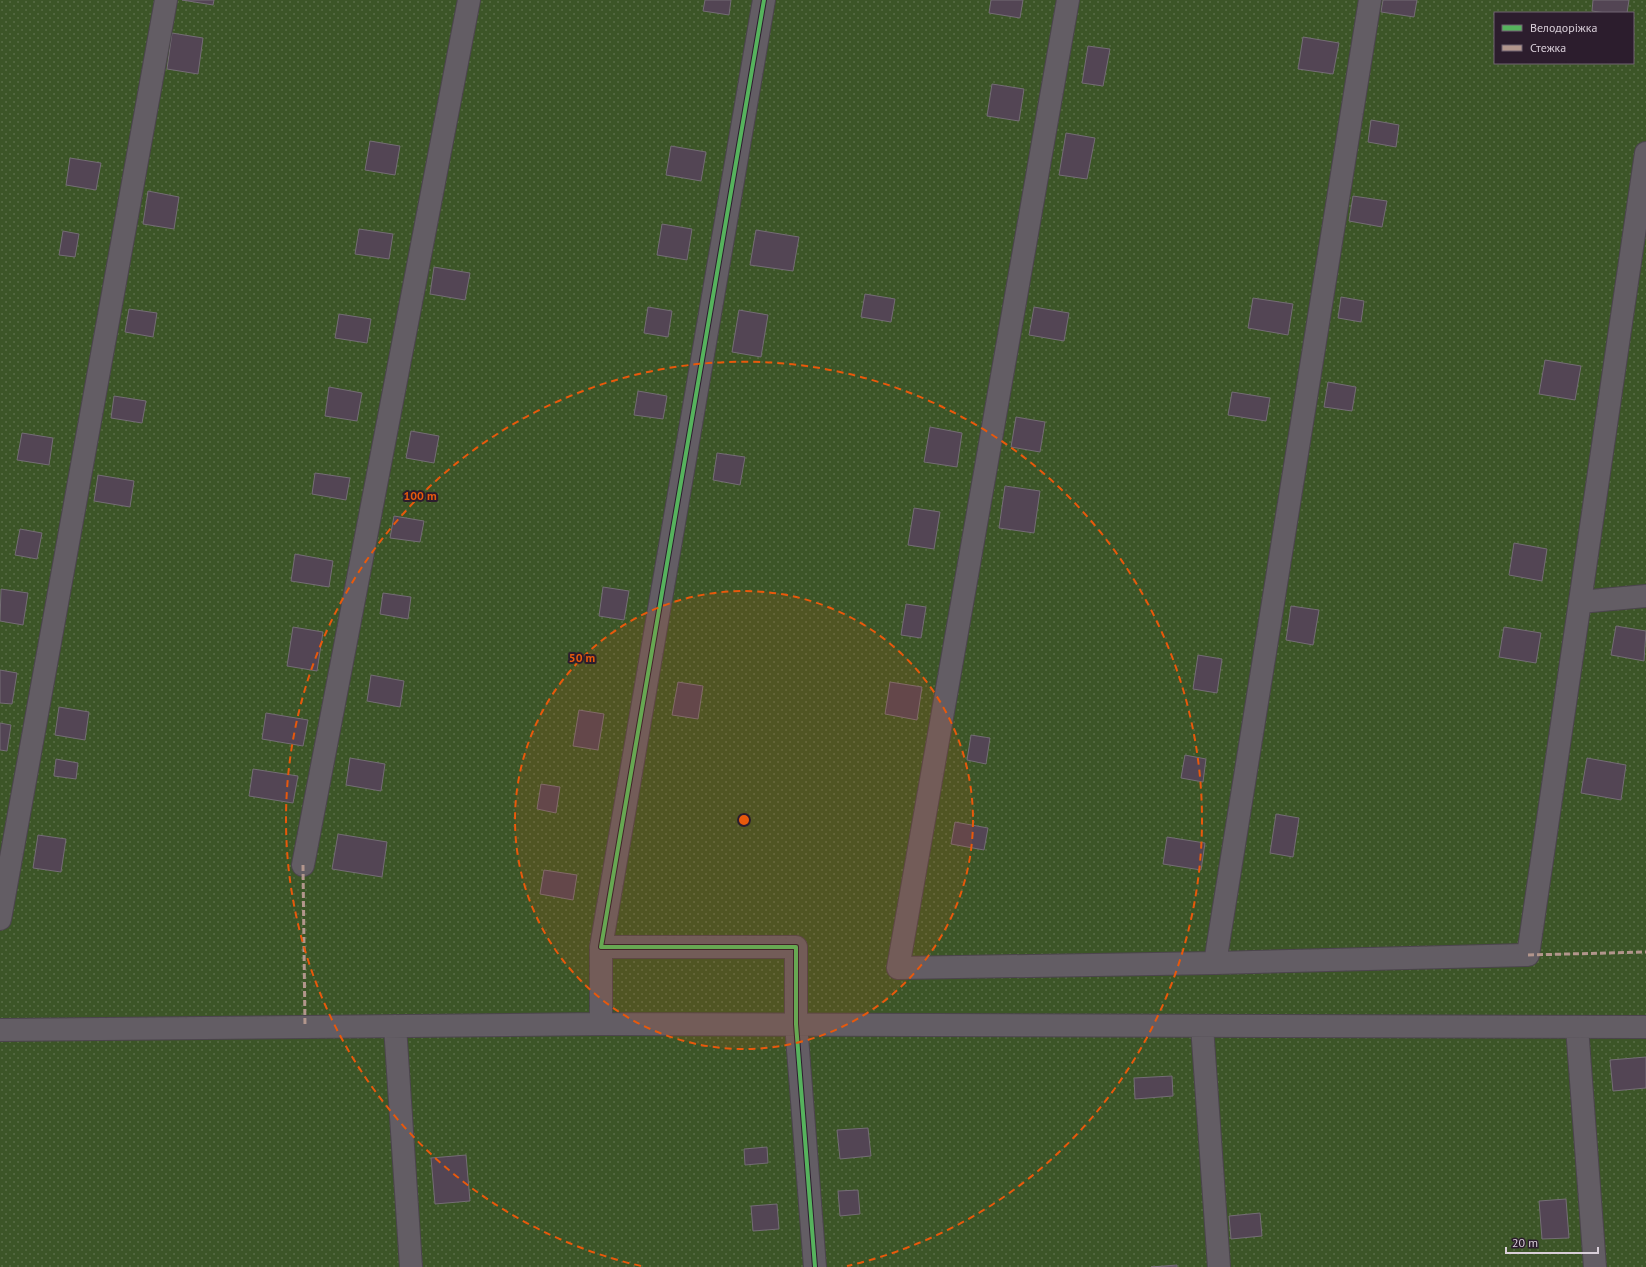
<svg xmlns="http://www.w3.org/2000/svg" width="1646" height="1267" viewBox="0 0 1646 1267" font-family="'PT Sans',sans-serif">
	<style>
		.park { fill: url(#park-dots); fill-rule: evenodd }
		.building { fill: #534554; stroke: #746d75 }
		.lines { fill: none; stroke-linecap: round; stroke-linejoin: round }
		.minor-casing { stroke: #4c454d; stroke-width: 24 }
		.minor { stroke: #635d64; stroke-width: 22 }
		.quiet { stroke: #b2968c; stroke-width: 3; stroke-dasharray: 6 3; stroke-linecap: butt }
		.cycleway-casing { stroke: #2c1d2d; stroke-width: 6 }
		.cycleway { stroke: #56b35d; stroke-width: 4 }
		.ring { fill: none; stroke: #e8590c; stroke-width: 2; stroke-dasharray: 7 5 }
		.centre { fill: #e8590c; stroke: #2c1d2d; stroke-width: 2 }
		.ring-label { font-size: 12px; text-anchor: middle; font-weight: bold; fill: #e8590c; stroke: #2c1d2d; stroke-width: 4; stroke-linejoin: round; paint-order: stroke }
	</style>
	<defs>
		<pattern id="park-dots" width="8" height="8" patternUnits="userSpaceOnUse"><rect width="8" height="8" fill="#3c5527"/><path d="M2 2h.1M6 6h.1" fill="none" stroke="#586c46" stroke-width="1.8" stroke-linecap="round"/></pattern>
	</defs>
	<rect width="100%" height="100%" fill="#322a34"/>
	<path class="park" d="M0,0H1646V1267H0ZM1495,13H1633V63H1495Z"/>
	<path class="building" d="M182,0H214L213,5Z
		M705,0H731L729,15L703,11Z
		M991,0H1023L1020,18L989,13Z
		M1383,0H1417L1414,17L1381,12Z
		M1593,0H1629L1627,13H1606L1592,11Z
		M172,33L203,38L198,74L167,69Z
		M1303,37L1339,43L1333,74L1298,69Z
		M1088,46L1110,49L1103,86L1082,83Z
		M992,84L1024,89L1019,121L987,116Z
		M1371,120L1399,125L1396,147L1368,142Z
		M1066,133L1095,138L1087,179L1059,175Z
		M370,141L400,146L395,175L365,170Z
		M671,146L706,152L701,181L666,175Z
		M70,158L101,163L96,190L66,185Z
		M148,191L179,197L174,229L143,224Z
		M1353,196L1387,201L1382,227L1349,221Z
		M662,224L692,229L687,260L657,255Z
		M359,229L393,234L389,259L355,254Z
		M756,230L799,237L793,271L750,265Z
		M63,231L79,234L75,257L59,255Z
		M434,267L470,273L465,300L430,294Z
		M865,294L895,299L891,322L861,317Z
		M1341,297L1364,301L1361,322L1338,318Z
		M1253,298L1293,304L1288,335L1248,328Z
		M648,307L672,311L668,337L644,333Z
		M1034,307L1069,313L1064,341L1029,335Z
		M129,309L157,313L153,337L125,332Z
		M739,310L768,315L761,357L732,352Z
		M339,314L371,319L367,343L335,338Z
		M1545,360L1581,366L1575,400L1539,394Z
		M1328,382L1356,387L1352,411L1324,407Z
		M329,387L362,393L357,421L325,416Z
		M638,391L667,396L663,419L634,415Z
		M1232,392L1270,398L1266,421L1228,415Z
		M114,396L146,401L142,423L111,418Z
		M1016,417L1045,422L1040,452L1011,447Z
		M930,427L962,433L957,467L924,462Z
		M411,431L439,436L434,463L406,458Z
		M22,433L53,438L49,465L17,460Z
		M717,453L745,457L740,485L713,480Z
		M315,473L350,478L346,500L312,494Z
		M98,475L134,481L130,507L94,501Z
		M1005,486L1040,491L1034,533L999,528Z
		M914,508L940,512L934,549L908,545Z
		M394,516L424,521L420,542L390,538Z
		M20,529L42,533L37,559L15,555Z
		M1514,543L1547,549L1542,581L1509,575Z
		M295,554L333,561L329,587L291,581Z
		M603,587L629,591L624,620L599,616Z
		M1,589L28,593L23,625L0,621Z
		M383,593L411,597L408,619L380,614Z
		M906,604L926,607L921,638L901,635Z
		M1291,606L1319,610L1313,645L1286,640Z
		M1616,626L1646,631L1644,661L1611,655Z
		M293,627L323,632L317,671L287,666Z
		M1504,627L1541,633L1536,663L1499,657Z
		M1198,655L1222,659L1217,693L1193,689Z
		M0,670L17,673L12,704L0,703Z
		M371,675L404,681L400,707L367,701Z
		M678,682L703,686L698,719L672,715Z
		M890,682L922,687L917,720L885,714Z
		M59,707L89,712L85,740L55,735Z
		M579,710L604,714L598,750L573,746Z
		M266,713L308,720L303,746L262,739Z
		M0,723L11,725L7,751L0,750Z
		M971,735L990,738L986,764L967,760Z
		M1185,755L1206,759L1203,782L1181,778Z
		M350,758L385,764L381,791L346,785Z
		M1587,758L1626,765L1621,800L1581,793Z
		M56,759L78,763L76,779L54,776Z
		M253,769L298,776L293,803L249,796Z
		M541,784L560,787L556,813L537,809Z
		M1276,814L1299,818L1293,857L1270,853Z
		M955,822L988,828L984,850L951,844Z
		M338,834L387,842L382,877L332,869Z
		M38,835L66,839L61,872L33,868Z
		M1167,837L1205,843L1201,870L1163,864Z
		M544,870L577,875L573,900L540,894Z
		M1646,1057V1088L1613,1091L1610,1060Z
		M1172,1076L1173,1096L1135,1099L1134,1078Z
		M868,1128L871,1156L840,1159L837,1130Z
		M767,1147L768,1163L745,1165L744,1149Z
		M466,1155L470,1201L435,1204L431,1158Z
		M858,1190L860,1214L840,1216L838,1191Z
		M1566,1199L1569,1238L1542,1239L1539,1201Z
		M777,1204L779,1229L753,1231L751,1206Z
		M1260,1213L1262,1236L1231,1239L1229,1216Z
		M1177,1265V1267H1151Z"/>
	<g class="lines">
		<defs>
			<path id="minor" d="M1068,0L898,968L1215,963L1528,955L1646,153
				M1580,602L1646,596
				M303,865L469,0
				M0,919L166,0
				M601,947H796V1024L815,1267
				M1215,963L1370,0
				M601,1024V947L764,0
				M395,1026L411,1267
				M1202,1026L1219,1267
				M1577,1027L1595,1267
				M0,1030L601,1024L1646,1027"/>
		</defs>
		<use href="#minor" class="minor-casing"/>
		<use href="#minor" class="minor"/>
		<path class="quiet" d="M303,865L305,1027
			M1528,955L1646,952"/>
		<defs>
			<path id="cycleway" d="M764,0L601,947H796V1024L815,1267"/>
		</defs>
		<use href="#cycleway" class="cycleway-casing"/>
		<use href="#cycleway" class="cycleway"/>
	</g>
	<circle cx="744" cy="820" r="229" fill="#e8590c" fill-opacity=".12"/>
	<g class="ring">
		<circle cx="744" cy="820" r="229"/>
		<path d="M641 1266A458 458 0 1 1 847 1266"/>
	</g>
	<circle cx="744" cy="820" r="6" class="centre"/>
	<g class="ring-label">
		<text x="420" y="500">100 m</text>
		<text x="582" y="662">50 m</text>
	</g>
	<rect x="1494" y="12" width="140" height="52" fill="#2c1d2d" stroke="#716472"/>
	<rect x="1502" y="25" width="20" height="6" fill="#56b35d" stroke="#716472"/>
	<text x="1530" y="32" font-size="12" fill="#d9cfd9">Велодоріжка</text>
	<rect x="1502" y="45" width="20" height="6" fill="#b2968c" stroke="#716472"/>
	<text x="1530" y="52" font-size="12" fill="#d9cfd9">Стежка</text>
	<path d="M1506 1247v6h92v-6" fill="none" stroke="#d9cfd9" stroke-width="2"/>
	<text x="1512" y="1247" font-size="12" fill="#d9cfd9" stroke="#2c1d2d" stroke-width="3" paint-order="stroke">20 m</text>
</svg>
